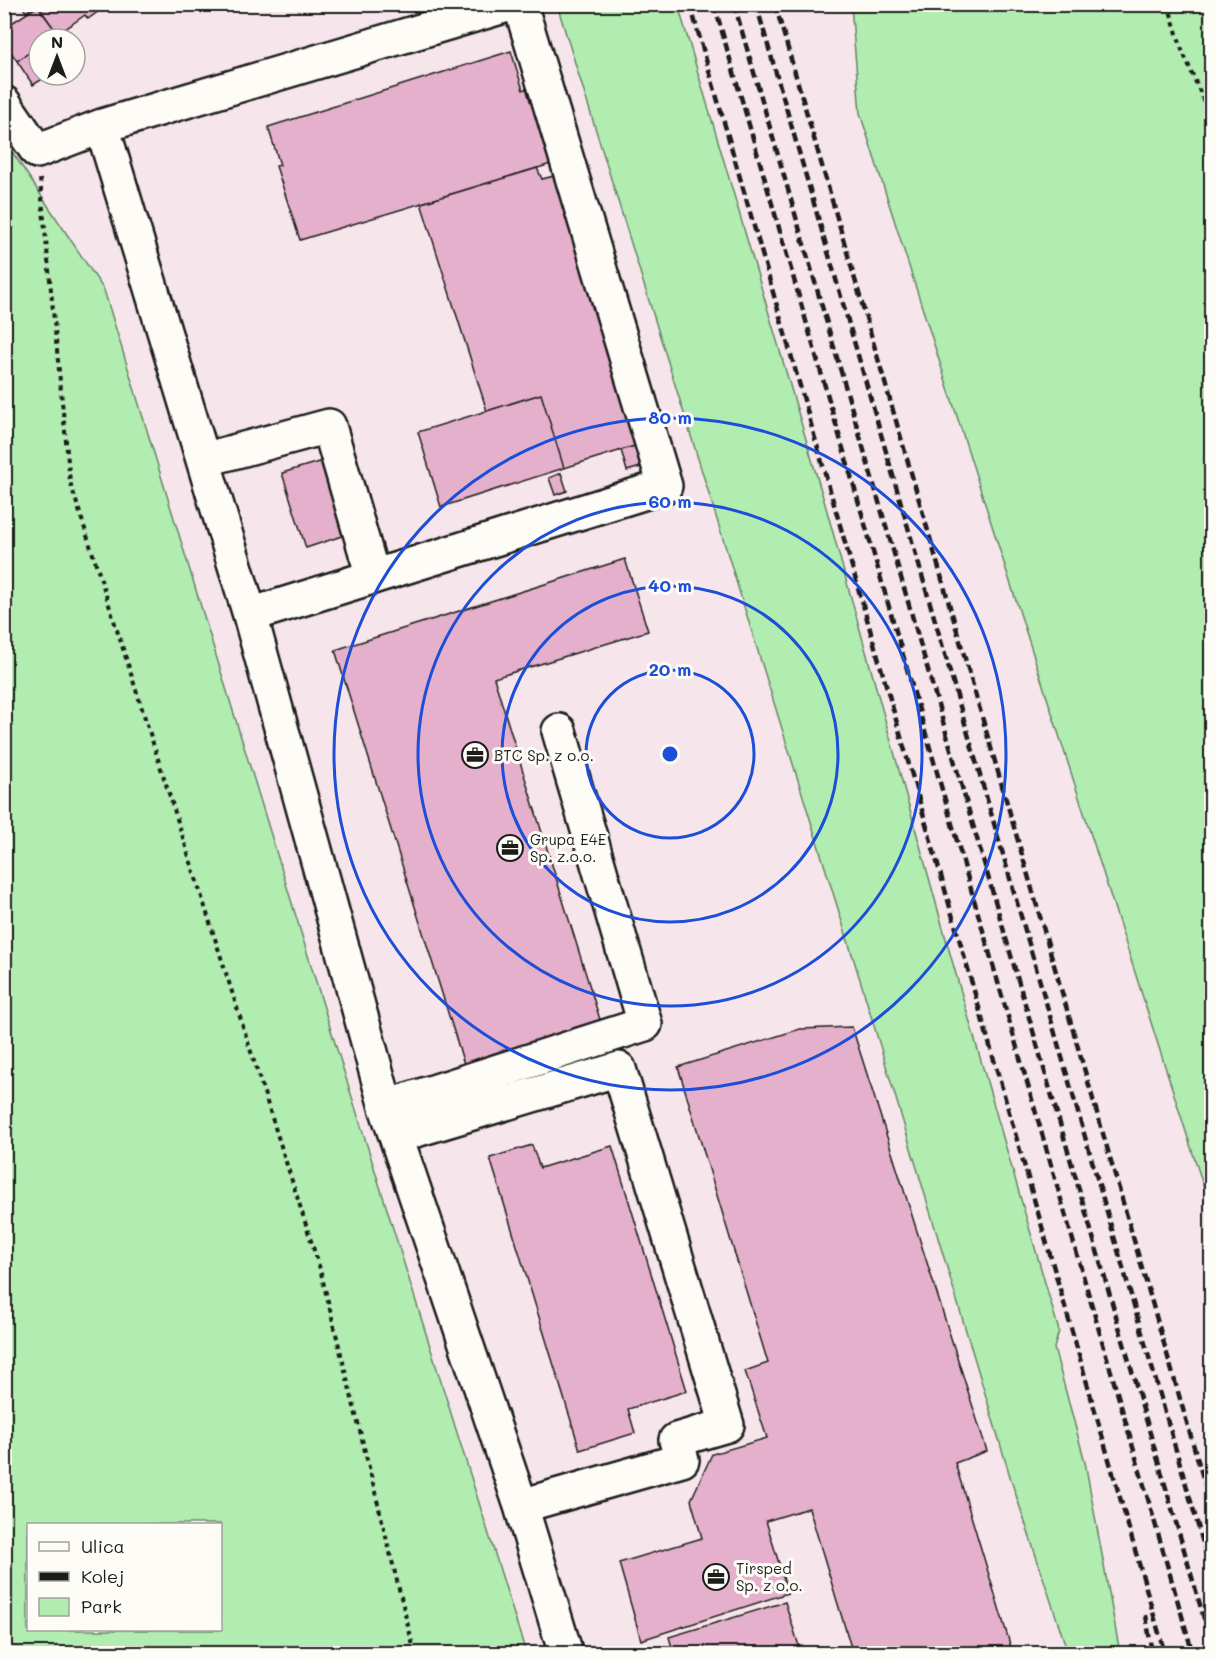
<svg xmlns="http://www.w3.org/2000/svg" width="1216" height="1658" viewBox="0 0 1216 1658" font-family="Mali,sans-serif">
	<style>
		.built { fill: #f6e5ea; fill-rule: evenodd }
		.green { fill: #b1ecb1; stroke: #668466; stroke-width: 1.5; fill-rule: evenodd }
		.building { fill: #e5b0cb; stroke: #1c1c1c; stroke-width: 1.5 }
		.lines { fill: none; stroke-linecap: round; stroke-linejoin: round }
		.minor-casing { stroke: #1c1c1c; stroke-width: 38 }
		.path { stroke: #1c1c1c; stroke-width: 4; stroke-dasharray: 4.5 4.5; stroke-linecap: butt }
		.minor { stroke: #fdfcf7; stroke-width: 33 }
		.rail { stroke: #1c1c1c; stroke-width: 4.5; stroke-dasharray: 9 4.5; stroke-linecap: butt }
		.ring { fill: none; stroke: #1d4ed8; stroke-width: 3 }
		.labels { text-anchor: middle; dominant-baseline: central; stroke-width: 6; stroke-linejoin: round; paint-order: stroke }
		.poi-label { font-size: 15px; fill: #1c1c1c; stroke: #fdfcf7; text-anchor: start }
		.centre { fill: #1d4ed8; stroke: #fdfcf7; stroke-width: 3 }
		.ring-label { font-size: 18px; text-anchor: middle; font-weight: bold; fill: #1d4ed8; stroke: #fdfcf7; stroke-width: 6; stroke-linejoin: round; paint-order: stroke }
	</style>
	<rect width="100%" height="100%" fill="#fdfcf7"/>
	<filter id="ink" filterUnits="userSpaceOnUse"><feTurbulence type="fractalNoise" baseFrequency=".0167" numOctaves="2"/><feDisplacementMap in="SourceGraphic" scale="12" xChannelSelector="R" yChannelSelector="G"/><feConvolveMatrix kernelMatrix="1 2 1 2 8 2 1 2 1" color-interpolation-filters="sRGB"/></filter>
	<g filter="url(#ink)">
		<path class="built" d="M5,5H557L862,986L1012,1483L1068,1653H526L325,1011L104,290L11,150L33,125L5,86ZM39,39H75V75H39Z
			M678,5H851L860,113L1211,1210V1653H1120L1085,1462L1054,1348L1059,1331L951,957L825,504Z"/>
		<path class="green" d="M557,5H678L825,504L951,957L1059,1331L1054,1348L1085,1462L1120,1653H1068L1012,1483L862,986Z
			M851,5H1211V1210L860,113Z
			M11,150L104,290L325,1011L526,1653H5L4,155ZM28,1524H220V1630H28Z"/>
		<path class="building" d="M21,4H37L26,12Z
			M50,4H105L106,6L88,19L85,15L58,34L41,11Z
			M422,4H443L445,13L427,19Z
			M38,6L56,31L46,39H39V46L17,61L4,42V28Z
			M39,46V75H49L33,85L17,61Z
			M511,51L523,90L527,88L551,164L300,240L276,166L280,165L268,127Z
			M537,168L542,179L554,176L638,445L564,468L541,394L487,411L421,203Z
			M541,394L564,468L441,507L418,432Z
			M638,445L644,466L627,471L621,450Z
			M322,461L345,535L306,548L282,473Z
			M561,473L567,491L555,495L549,478Z
			M625,559L648,631L494,678L602,1026L503,1056L502,1052L464,1064L335,650Z
			M852,1027L987,1451L955,1463L1013,1654H853L809,1508L766,1521L788,1593L641,1640L619,1563L702,1538L691,1500L712,1454L767,1438L745,1371L768,1363L678,1067L800,1029Z
			M532,1145L540,1168L612,1146L687,1391L628,1409L635,1433L580,1450L490,1158Z
			M785,1602L799,1646L774,1654H674L669,1637Z"/>
		<g class="lines">
			<defs>
				<path id="minor" d="M511,4L102,126L250,615L386,1107L521,1506L566,1654
					M4,103L37,151L102,126
					M203,460L329,426L373,577
					M250,615L665,486L520,4
					M386,1107L645,1024L559,731
					M396,1136L619,1069L727,1425L676,1440L682,1460L521,1506"/>
			</defs>
			<use href="#minor" class="minor-casing"/>
			<path class="path" d="M1168,4L1182,50L1212,120
				M40,179L70,482L320,1269L415,1654"/>
			<use href="#minor" class="minor"/>
			<path class="rail" d="M690,4L1165,1654
				M714,4L1193,1654
				M734,4L1212,1646
				M756,4L1212,1574
				M775,4L1212,1509
				M1146,1615L1152,1654"/>
		</g>
	</g>
	<g class="ring">
		<circle cx="670" cy="754" r="84"/>
		<circle cx="670" cy="754" r="168"/>
		<circle cx="670" cy="754" r="252"/>
		<circle cx="670" cy="754" r="336"/>
	</g>
	<defs>
		<symbol id="office-ring" viewBox="-11 -11 22 22"><circle r="9.5" fill="#fdfcf7" stroke="#1c1c1c" stroke-width="1.5"/><path d="M-6-3h4V-5.5h4V-3h4V5H-6ZM-1-4.5V-3h2v-1.5ZM-6 0V1H6V0Z" fill="#1c1c1c"/></symbol>
	</defs>
	<g fill-rule="evenodd">
		<use href="#office-ring" x="460" y="740" width="30" height="30"/>
		<use href="#office-ring" x="495" y="833" width="30" height="30"/>
		<use href="#office-ring" x="701" y="1562" width="30" height="30"/>
	</g>
	<g class="labels">
		<g class="poi-label">
			<text x="494" y="755">BTC Sp. z o.o.</text>
			<text x="530" y="839">Grupa E4E<tspan x="530" dy="17">Sp. z.o.o.</tspan></text>
			<text x="736" y="1568">Tirsped<tspan x="736" dy="17">Sp. z o.o.</tspan></text>
		</g>
	</g>
	<circle cx="670" cy="754" r="9" class="centre"/>
	<g class="ring-label">
		<text x="670" y="424">80 m</text>
		<text x="670" y="508">60 m</text>
		<text x="670" y="592">40 m</text>
		<text x="670" y="676">20 m</text>
	</g>
	<rect width="1216" height="1658" fill="none" stroke="#fdfcf7" stroke-width="24"/>
	<rect x="12" y="12" width="1192" height="1634" fill="none" stroke="#1c1c1c" stroke-width="2" filter="url(#ink)"/>
	<rect x="27" y="1523" width="195" height="108" fill="#fdfcf7" stroke="#a3a29f" stroke-width="1.5"/>
	<rect x="39" y="1542" width="30" height="9" fill="#fdfcf7" stroke="#a3a29f" stroke-width="1.5"/>
	<text x="81" y="1553" font-size="18" fill="#1c1c1c">Ulica</text>
	<rect x="39" y="1572" width="30" height="9" fill="#1c1c1c" stroke="#a3a29f" stroke-width="1.5"/>
	<text x="81" y="1583" font-size="18" fill="#1c1c1c">Kolej</text>
	<rect x="39" y="1598" width="30" height="18" fill="#b1ecb1" stroke="#a3a29f" stroke-width="1.5"/>
	<text x="81" y="1613" font-size="18" fill="#1c1c1c">Park</text>
	<g transform="translate(57 57)"><circle r="28" fill="#fdfcf7" stroke="#a3a29f" stroke-width="1.5"/>
	<path d="M0-4.5L10 22L0 15L-10 22Z" fill="#1c1c1c"/>
	<text y="-9" font-size="16" font-weight="bold" text-anchor="middle" fill="#1c1c1c">N</text>
	</g>
</svg>
